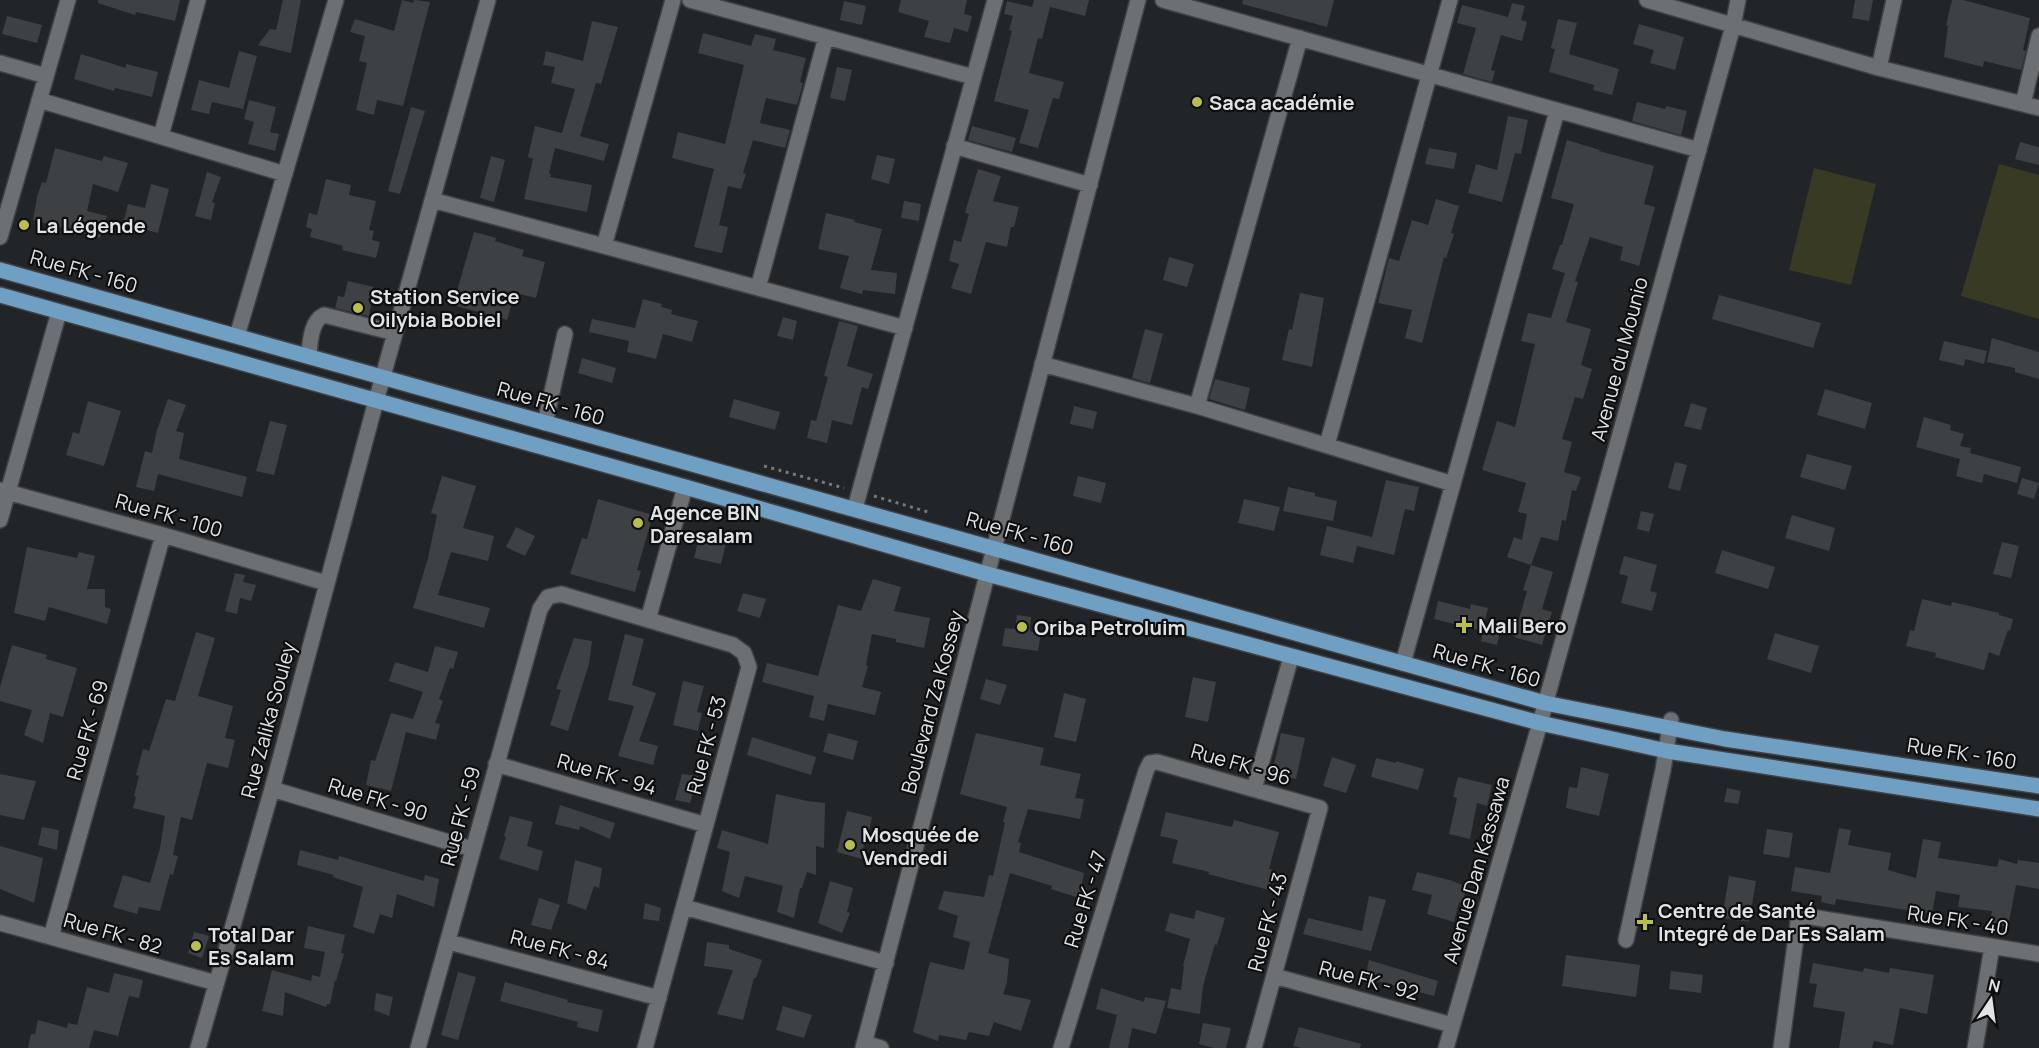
<svg xmlns="http://www.w3.org/2000/svg" width="2039" height="1048" viewBox="0 0 2039 1048" font-family="Manrope,sans-serif">
	<style>
		.green { fill: #383a24 }
		.building { fill: #3e4143 }
		.lines { fill: none; stroke-linecap: round; stroke-linejoin: round }
		.minor-casing { stroke: #3f4143; stroke-width: 18 }
		.major-casing { stroke: #3f4143; stroke-width: 18 }
		.path { stroke: #75787a; stroke-width: 3; stroke-dasharray: 3 4.5; stroke-linecap: butt }
		.minor { stroke: #6d7073; stroke-width: 15 }
		.major { stroke: #6fa0c3; stroke-width: 15 }
		.poi-dot { fill: #b9c046; stroke: #0d0e0f; stroke-width: 2 }
		.labels { text-anchor: middle; dominant-baseline: central; stroke-width: 4.5; stroke-linejoin: round; paint-order: stroke }
		.poi-label { font-size: 20px; font-weight: bold; fill: #e1e3e5; stroke: #0d0e0f; text-anchor: start }
		.street-label { font-size: 20px; fill: #e1e3e5; stroke: #0d0e0f }
	</style>
	<rect width="100%" height="100%" fill="#222527"/>
	<path class="green" d="M1999,164L2039,175V319L1961,296Z
		M1814,168L1876,184L1851,285L1789,270Z"/>
	<path class="building" d="M98,0H180L175,21L136,12L135,15L98,3Z
		M283,0H301L291,53L258,45L270,29L276,30Z
		M402,0L413,3L414,0L430,2L403,106L377,100L374,115L356,110L367,63L359,61L365,36L350,32L355,19L394,31Z
		M901,0H967L964,14L972,16L968,32L954,28L950,43L924,37L929,21L898,12Z
		M1034,0H1089L1085,16L1050,7L1042,39L1038,38L1029,73L1064,82L1059,99L1053,98L1038,148L1019,143L1029,110L994,101L1012,31L1009,30L1013,16L1004,14L1007,1L1032,7Z
		M1243,0H1334L1327,27L1242,4Z
		M1855,0H1873L1869,21L1852,18Z
		M1952,0H1963L2030,18L2023,50L2026,51L2021,70L1984,61L1983,67L1944,57L1948,26L1946,25Z
		M844,1L866,6L862,25L840,20Z
		M1512,3L1525,6L1521,20L1527,22L1522,41L1501,35L1491,70L1495,71L1492,82L1463,74L1476,28L1457,23L1462,5L1508,17Z
		M7,16L42,25L37,43L2,34Z
		M1558,19L1577,23L1569,54L1619,69L1612,95L1593,90L1594,85L1549,72L1555,49L1551,48Z
		M592,21L618,27L601,84L596,83L580,136L609,144L604,161L555,148L549,173L551,174L550,177L592,185L587,212L524,199L533,159L528,157L535,126L562,133L575,89L551,83L555,67L543,65L546,51L583,61Z
		M1639,24L1684,37L1675,70L1650,63L1654,50L1633,44Z
		M703,33L751,46L755,34L776,39L773,50L806,58L800,82L803,83L797,105L766,98L760,123L790,130L785,148L753,140L743,173L746,174L741,189L728,186L719,225L728,227L722,253L694,247L714,169L672,158L678,132L725,144L744,65L698,53Z
		M239,51L257,56L243,109L212,102L209,114L191,110L199,80L229,88Z
		M81,54L126,68V64L158,72L152,97L115,88L114,91L74,79Z
		M837,67L852,70L845,101L830,98Z
		M249,100L276,107L270,132L279,134L275,151L248,144L254,122L244,119Z
		M1637,102L1665,109L1666,106L1687,111L1681,135L1632,121Z
		M411,107L425,111L400,194L388,191Z
		M1508,116L1528,120L1521,154L1515,153L1502,202L1468,193L1476,164L1497,170Z
		M972,126L1016,138L1012,152L968,140Z
		M1567,140L1600,150L1599,151L1654,166L1644,204L1655,207L1639,266L1620,260L1623,247L1590,237L1575,281L1578,282L1566,322L1591,329L1581,365L1592,369L1583,399L1575,397L1562,439L1572,442L1564,472L1581,477L1576,491L1572,490L1566,521L1562,520L1558,541L1541,537L1531,565L1507,557L1514,537L1522,540L1527,514L1518,512L1526,483L1482,470L1497,421L1515,427L1535,344L1521,341L1528,313L1551,318L1565,273L1552,269L1560,245H1562L1574,204L1551,198Z
		M2020,142L2039,147V165L2015,159Z
		M55,148L102,161L104,156L128,163L118,192L93,184L87,211L107,216L100,238L33,220L37,197L42,182L46,183Z
		M1429,148L1457,153L1454,169L1425,164Z
		M877,155L895,159L889,184L871,179Z
		M491,156L505,160L494,202L480,198Z
		M978,169L1001,176L993,201L1019,207L1014,227H1011L1007,247L986,242L971,294L951,288L959,264L949,261L954,240L961,242L969,214L965,213Z
		M207,172L221,177L212,202L215,203L211,220L195,216Z
		M326,179L351,185L349,195L376,201L369,230L374,231L372,240L380,242L376,258L342,250L343,246L310,237L312,229L306,227L309,213L317,215Z
		M151,184L169,189L158,233L123,224L128,204L145,208Z
		M1436,199L1459,206L1451,233L1454,234L1446,258L1444,257L1422,343L1405,338L1412,310L1378,303L1389,258L1399,261L1412,220L1428,225Z
		M904,201L921,204L919,221L901,218Z
		M826,213L855,220L854,222L882,229L871,270L897,273L895,294L863,290L862,294L840,288L849,256L818,249Z
		M474,232L496,238L495,241L524,250L522,256L545,262L536,298L515,293L507,320L453,305Z
		M1169,257L1194,264L1187,287L1163,280Z
		M348,281L374,287L369,316L335,308L338,296L344,297Z
		M1300,293L1324,298L1312,367L1282,360L1289,329L1292,330Z
		M1719,295L1821,323L1813,348L1712,319Z
		M643,299L662,304L661,307L672,310L671,314L698,321L692,342L663,334L656,359L627,352L629,341L589,332L592,319L635,328Z
		M783,317L797,321L793,340L777,336Z
		M839,321L858,326L847,366L873,374L868,389L862,387L852,425L832,420L827,443L807,438L811,420L816,421L828,377L824,376Z
		M1145,329L1163,334L1150,383L1132,378Z
		M1992,338L2039,352V379L2015,372V368L1987,362Z
		M1944,341L1987,351L1984,364L1965,359L1964,366L1939,360Z
		M582,358L616,368L612,383L578,373Z
		M1215,379L1250,388L1245,410L1209,399Z
		M1825,389L1872,403L1865,429L1817,415Z
		M168,399L186,405L176,431L184,433L179,459L247,477L242,497L158,474L154,491L136,487L145,451L152,453L157,430Z
		M734,399L780,412L775,430L729,417Z
		M88,401L121,411L104,466L66,455L73,432L79,434Z
		M1691,403L1707,408L1701,430L1684,426Z
		M1074,406L1097,412L1093,429L1070,424Z
		M1924,417L1951,425L1950,430L1964,434L1960,446L1971,448L1970,453L2021,467L2017,483L1984,474L1982,483L1956,476L1960,459L1916,447Z
		M270,421L287,425L274,475L256,471Z
		M1807,454L1852,466L1845,490L1800,477Z
		M1675,462L1687,465L1680,491L1668,488Z
		M442,476L476,486L463,528L494,536L488,561L451,552L438,595L490,608L484,628L413,608L428,558L437,515L431,513Z
		M1078,476L1106,483L1101,503L1073,496Z
		M2022,478L2039,483L2034,499L2017,494Z
		M1386,480L1419,487L1414,511L1405,509L1394,555L1357,546L1353,563L1320,555L1327,526L1372,537Z
		M1288,487L1315,493V496L1337,501L1333,521L1283,511Z
		M598,499L653,515L637,570L641,571L635,592L570,574L582,538L587,539Z
		M1244,499L1280,507L1274,531L1238,523Z
		M1641,511L1654,514L1649,532L1637,529Z
		M1792,515L1835,528L1829,551L1785,538Z
		M516,527L535,536L525,556L506,547Z
		M699,537L726,543L721,564L694,558Z
		M2002,542L2019,546L2011,578L1993,574Z
		M27,547L77,558L79,552L95,556L87,589H105V607L111,609L107,624L49,607L45,621L14,613Z
		M1722,550L1775,567L1768,589L1715,573Z
		M1624,556L1657,565L1650,591L1657,593L1652,611L1621,603L1628,576L1619,574Z
		M1531,565L1553,572L1542,609L1552,612L1542,645L1514,637L1527,591L1523,590Z
		M235,573L245,575L243,582L256,585L251,601L240,598L237,614L225,611Z
		M873,579L901,587L894,611L930,618L924,648L896,642V639L872,634L866,665L868,666L862,687L881,692L875,715L828,704L824,721L809,717L814,696L762,682L767,663L818,676L838,605L861,611Z
		M743,593L766,599L760,618L737,611Z
		M1922,599L1951,606L1952,602L1999,613V615L2013,619L2010,631L2008,630L1999,656L1989,652L1984,670L1935,657L1936,653L1906,646L1910,630L1914,631Z
		M1438,601L1470,609L1471,604L1488,608L1482,631L1434,619Z
		M1017,615L1031,617L1030,631L1041,633L1038,651L1002,646L1005,628L1015,629Z
		M1485,625L1501,628L1497,645L1481,641Z
		M196,632L215,638L198,696L233,706L225,738L235,740L228,768L207,763L192,820L181,817L173,855L178,856L173,875L170,874L160,911L139,907L137,914L113,907L123,875L150,883L160,848L165,816L133,808L136,797L134,796L139,776L136,775L143,749L149,751L166,699L175,701Z
		M1775,633L1819,646L1811,673L1767,659Z
		M625,634L644,639L632,685L656,693L639,741L658,746L653,765L618,756L634,706L608,700Z
		M574,638L592,641L589,664L568,731L550,725L561,690L556,689Z
		M12,645L47,655L46,659L77,668L63,717L50,713L43,743L24,735L32,710L0,701V687Z
		M435,646L458,652L453,669L450,668L439,699L443,701L435,723L440,724L436,740L406,732L391,791L366,785L371,760L375,761L391,713L413,719L423,692L389,681L395,662L428,672Z
		M1193,677L1216,682L1208,722L1185,717Z
		M986,679L1007,685L1000,705L980,699Z
		M683,681L704,686L697,712L702,713L698,731L673,725Z
		M1064,693L1086,699L1076,742L1054,737Z
		M828,733L858,741L853,760L823,752Z
		M976,733L1044,748L1040,765L1081,774L1075,798L1084,799L1080,819L1028,809L1018,842L1021,843L1019,852L1084,873L1079,898L1051,889L1052,886L1010,873L988,953L1009,959L1007,982L1003,994L1031,1000L1021,1031L994,1022L989,1036L969,1032L966,1040L939,1035L938,1041L913,1032L930,962L964,970L970,942L953,937L958,916L938,909L944,891L984,897L989,875L993,876L1005,823L1003,822L1007,807L960,794Z
		M1281,733L1305,738L1296,779L1272,773Z
		M752,737L816,757L811,775L747,755Z
		M1332,757L1356,765L1346,793L1323,786Z
		M1376,758L1396,763V761L1424,769L1418,790L1371,777Z
		M1581,767L1609,774L1599,816L1566,808L1569,787L1577,788Z
		M0,774L36,781L24,820L0,815Z
		M682,774L698,776L690,803L675,800Z
		M1458,777L1492,785L1487,806L1477,803L1470,839L1449,834L1457,798L1453,797Z
		M1727,788L1741,791L1738,804L1724,802Z
		M776,794L807,801L825,803L824,848L816,846V875L807,872L802,888H800L794,918L777,912L783,886L745,876L739,898L722,891L730,852L717,848L722,830L768,844Z
		M560,805L615,823L610,839L580,826L579,830L555,824Z
		M847,811L872,817L868,836L865,835L862,859L837,852Z
		M1166,812L1232,827L1234,820L1279,832L1269,869L1274,870L1269,890L1208,874L1209,872L1172,863L1178,840L1160,836Z
		M510,816L533,822L527,846L543,851L538,871L499,859L506,837L504,836Z
		M42,827L59,830L57,850L38,845Z
		M1839,828L1851,830L1848,845L1891,853L1888,870L1916,878L1923,839L1941,842L1938,858L1997,867L1999,859L2017,864L2018,860L2039,863V889L2016,885L2008,927L1990,924L1992,911L1958,907L1960,895L1936,891L1932,914L1836,899L1835,905L1821,902L1822,896L1791,891L1795,867L1830,873Z
		M1767,829L1793,833L1789,858L1763,854Z
		M0,846L43,858L34,903L0,889Z
		M300,850L338,860L339,856L424,881L425,875L439,879L434,907L397,894L392,918L380,914L374,934L353,927L363,887L333,877L334,875L297,865Z
		M575,860L602,868L599,888L594,886L586,910L567,903Z
		M1417,872L1453,881L1467,887L1462,903L1459,902L1454,922L1427,914L1432,895L1412,890Z
		M1729,876L1756,881L1749,922L1722,918Z
		M830,881L853,888L847,912L850,913L842,933L818,923Z
		M1369,896L1386,900L1371,951L1303,934L1308,918L1362,931Z
		M539,898L560,905L551,930L531,925Z
		M645,903L661,908L659,921L643,919Z
		M1196,910L1225,918L1217,945L1215,944L1203,986L1200,1014L1167,1008L1171,988L1181,990L1184,966H1183L1190,939L1165,931L1170,913L1194,919Z
		M308,926L345,935L341,953L344,954L336,981L335,980L330,1004H327L326,1007L285,992L283,1016L262,1011L272,970L311,981L312,975L320,977L325,952L304,948Z
		M194,932L209,936L202,958L188,953Z
		M707,942L729,945V949L762,960L756,978H754L743,1020L717,1014L733,970L704,966Z
		M1566,955L1640,965L1636,997L1562,986Z
		M1369,960L1438,981L1434,996L1365,978Z
		M1813,963L1863,972L1864,968L1889,973L1890,968L1934,975L1927,1014L1900,1008L1893,1045L1874,1041L1872,1048H1839L1845,1012L1813,1007L1817,984L1809,983Z
		M1671,971L1703,975L1701,993L1669,989Z
		M458,972L476,977L458,1040L441,1035Z
		M114,973L143,980L139,998L129,996L118,1036L94,1030L89,1048H28L31,1034H35L38,1020L67,1028L68,1023L77,1025L87,987L109,993Z
		M505,982L568,1000L567,1002L603,1010L598,1032L577,1027L578,1022L500,1001Z
		M1101,988L1144,1002L1145,997L1166,1001L1156,1034L1132,1028L1128,1048H1109L1117,1015L1096,1009Z
		M376,993L393,997L389,1016L374,1010Z
		M783,1006L812,1015L804,1038L776,1030Z
		M1203,1023L1231,1028L1226,1048H1214L1199,1044Z
		M1299,1027L1361,1044L1360,1048H1301L1293,1046Z"/>
	<g class="lines">
		<defs>
			<path id="minor" d="M690,0L973,77
				M1163,0L1699,150
				M1647,0L1879,68L2039,108
				M0,63L46,76
				M1879,68L1894,0
				M39,100L285,174
				M2023,104L2039,36
				M161,136L198,0
				M954,146L1090,185
				M432,200L604,246L905,328
				M0,237L68,0
				M604,246L673,0
				M758,288L826,37
				M237,336L336,0
				M309,355C310,342 311,321 324,315L395,333
				M1042,364L1197,406L1453,484
				M1197,406L1300,38
				M545,423L565,334
				M1327,445L1450,0
				M0,490L163,535L326,583
				M855,508L995,0
				M0,520L59,312
				M648,620L685,487
				M1403,663L1557,111
				M496,764L706,825
				M272,789L472,849
				M1254,789L1291,657
				M684,907L886,963
				M0,923L216,983
				M51,937L163,535
				M1626,940L1663,770L1671,720
				M449,942L659,998
				M1274,976L1452,1025
				M864,1043L881,1048
				M198,1048L272,789L373,412L488,0
				M418,1048L540,609L548,597L561,594L733,645L744,653L749,667L645,1048
				M863,1048L1138,0
				M1061,1048L1146,771L1150,763L1157,762L1320,808L1254,1048
				M1446,1048L1540,723L1733,26L1738,0
				M1781,1048L1799,915L2039,954
				M1975,1048L1992,947"/>
			<path id="major" d="M0,270L1545,703L1725,739L2039,786
				M0,295L685,487L987,574L1540,723L1667,751L2039,809"/>
		</defs>
		<use href="#minor" class="minor-casing"/>
		<use href="#major" class="major-casing"/>
		<path class="path" d="M764,466L844,488
			M874,496L928,512"/>
		<use href="#minor" class="minor"/>
		<use href="#major" class="major"/>
	</g>
	<g class="poi-dot">
		<circle cx="1197" cy="102" r="6"/>
		<circle cx="24" cy="225" r="6"/>
		<circle cx="358" cy="308" r="6"/>
		<circle cx="638" cy="523" r="6"/>
		<path d="M1461 616h6v6h6v6h-6v6h-6v-6h-6v-6h6z"/>
		<circle cx="1022" cy="627" r="6"/>
		<circle cx="850" cy="845" r="6"/>
		<path d="M1642 913h6v6h6v6h-6v6h-6v-6h-6v-6h6z"/>
		<circle cx="196" cy="946" r="6"/>
	</g>
	<g class="labels">
		<g class="poi-label">
			<text x="1209" y="102">Saca académie</text>
			<text x="36" y="225">La Légende</text>
			<text x="370" y="296">Station Service<tspan x="370" dy="23">Oilybia Bobiel</tspan></text>
			<text x="650" y="512">Agence BIN<tspan x="650" dy="23">Daresalam</tspan></text>
			<text x="1478" y="625">Mali Bero</text>
			<text x="1034" y="627">Oriba Petroluim</text>
			<text x="862" y="834">Mosquée de<tspan x="862" dy="23">Vendredi</tspan></text>
			<text x="1658" y="910">Centre de Santé<tspan x="1658" dy="23">Integré de Dar Es Salam</tspan></text>
			<text x="208" y="934">Total Dar<tspan x="208" dy="23">Es Salam</tspan></text>
		</g>
		<g class="street-label">
			<text transform="translate(84 271) rotate(16)">Rue FK - 160</text>
			<text transform="translate(1619 359) rotate(-75)">Avenue du Mounio</text>
			<text transform="translate(551 403) rotate(16)">Rue FK - 160</text>
			<text transform="translate(169 515) rotate(16)">Rue FK - 100</text>
			<text transform="translate(1020 533) rotate(16)">Rue FK - 160</text>
			<text transform="translate(1487 665) rotate(16)">Rue FK - 160</text>
			<text transform="translate(932 702) rotate(-75)">Boulevard Za Kossey</text>
			<text transform="translate(268 720) rotate(-75)">Rue Zalika Souley</text>
			<text transform="translate(87 730) rotate(-74)">Rue FK - 69</text>
			<text transform="translate(706 745) rotate(-75)">Rue FK - 53</text>
			<text transform="translate(1962 753) rotate(9)">Rue FK - 160</text>
			<text transform="translate(1241 764) rotate(16)">Rue FK - 96</text>
			<text transform="translate(607 774) rotate(16)">Rue FK - 94</text>
			<text transform="translate(378 799) rotate(17)">Rue FK - 90</text>
			<text transform="translate(460 816) rotate(-75)">Rue FK - 59</text>
			<text transform="translate(1476 870) rotate(-74)">Avenue Dan Kassawa</text>
			<text transform="translate(1085 899) rotate(-73)">Rue FK - 47</text>
			<text transform="translate(1958 920) rotate(9)">Rue FK - 40</text>
			<text transform="translate(1267 922) rotate(-75)">Rue FK - 43</text>
			<text transform="translate(113 933) rotate(16)">Rue FK - 82</text>
			<text transform="translate(560 949) rotate(15)">Rue FK - 84</text>
			<text transform="translate(1369 980) rotate(15)">Rue FK - 92</text>
		</g>
	</g>
	<g transform="translate(1991 1000) rotate(13)" stroke="#0d0e0f" stroke-width="4.5" paint-order="stroke">
	<path d="M0-4.5L10 22L0 15L-10 22Z" fill="#e1e3e5"/>
	<text y="-9" font-size="16" font-weight="bold" text-anchor="middle" fill="#e1e3e5">N</text>
	</g>
</svg>
